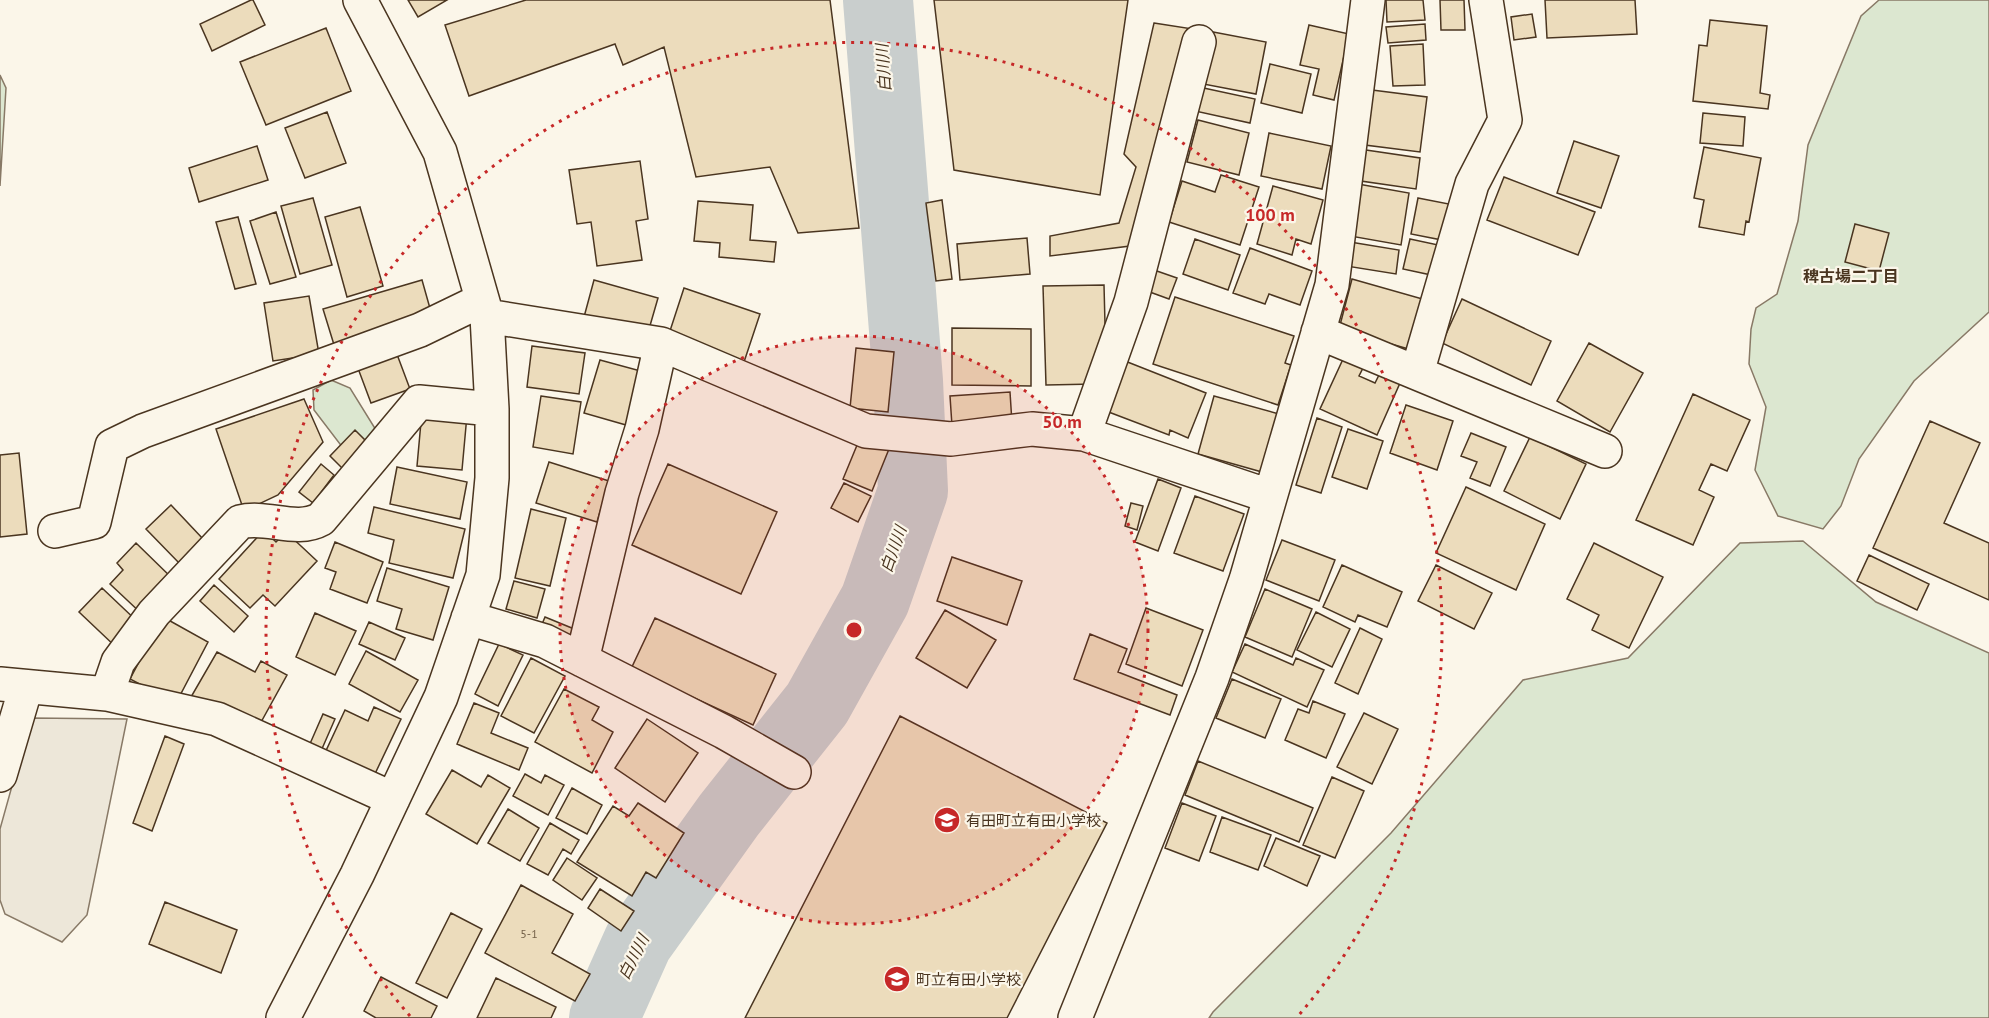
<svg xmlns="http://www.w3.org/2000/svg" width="1989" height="1018" viewBox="0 0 1989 1018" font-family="'PT Sans','Noto Sans JP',sans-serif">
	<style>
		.green { fill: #dce7d0; stroke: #887966; stroke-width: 1.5 }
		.parking { fill: #ede7d9; stroke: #887966; stroke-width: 1.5 }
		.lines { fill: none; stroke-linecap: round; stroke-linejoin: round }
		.river { stroke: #c9cecd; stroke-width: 70 }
		.building { fill: #ecdcbc; stroke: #4a3520; stroke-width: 1.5 }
		.street-casing { stroke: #4a3520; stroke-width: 36 }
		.street { stroke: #fbf6e9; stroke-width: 33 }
		.ring { fill: none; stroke: #c62828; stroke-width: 3; stroke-dasharray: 3 6 }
		.labels { text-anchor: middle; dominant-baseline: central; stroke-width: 4.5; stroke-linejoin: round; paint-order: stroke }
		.number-label { font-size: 12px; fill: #725f47 }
		.poi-label { font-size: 15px; fill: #4a3520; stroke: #fbf6e9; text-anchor: start }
		.water-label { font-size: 16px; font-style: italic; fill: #4a3520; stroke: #fbf6e9 }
		.neighbourhood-label { font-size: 16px; font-weight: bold; fill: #4a3520; stroke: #fbf6e9 }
		.centre { fill: #c62828; stroke: #fbf6e9; stroke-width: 3 }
		.ring-label { font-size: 18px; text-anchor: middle; font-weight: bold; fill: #c62828; stroke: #fbf6e9; stroke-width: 4.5; stroke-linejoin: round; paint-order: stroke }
	</style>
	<rect width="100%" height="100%" fill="#fbf6e9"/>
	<path class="green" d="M1879,0H1989V312L1914,381L1859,459L1841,506L1823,529L1778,516L1755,470L1766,407L1749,364L1751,329L1756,308L1777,294L1798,221L1808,145L1861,16Z
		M0,75L6,88L0,186Z
		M331,380L350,388L384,443L343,448L314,410L313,390Z
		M1803,541L1876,602L1989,653V1018H1209L1213,1012L1391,833L1523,680L1628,658L1740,543Z"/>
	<path class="parking" d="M31,718L127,719L87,915L62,942L5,914L0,900V829Z"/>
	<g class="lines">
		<path class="river" d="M604,1018L638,942L729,815L817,704L875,600L913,491L908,381L878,0"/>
	</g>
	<path class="building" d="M251,0H253L265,25L212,51L200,24Z
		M408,0H447L418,17Z
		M526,0H830L859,228L798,233L770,167L696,177L664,47L623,65L615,44L469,96L445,25Z
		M934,0H1128L1100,195L954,170Z
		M1386,0H1423L1425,20L1387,22Z
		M1440,0H1464L1465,30H1441Z
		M1545,0H1635L1637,34L1547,38Z
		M1532,14L1536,37L1514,40L1511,17Z
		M1710,20L1767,26L1760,93L1770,95L1768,109L1693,101L1699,45L1707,46Z
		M1154,23L1193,29L1130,246L1050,256V236L1119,223L1136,167L1124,154Z
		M1425,24L1426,40L1388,43L1386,27Z
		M1309,25L1349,34L1334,100L1313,95L1319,69L1300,65Z
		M326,28L351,91L266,125L240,62Z
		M1208,31L1266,42L1256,94L1198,83Z
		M1423,44L1425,85L1393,86L1390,46Z
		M1270,64L1311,74L1302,113L1261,103Z
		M1199,87L1255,99L1250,123L1195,111Z
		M1372,90L1427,97L1420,152L1365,145Z
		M327,112L346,163L305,178L285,128Z
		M1703,113L1745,117L1743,146L1700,143Z
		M1198,120L1249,133L1239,175L1187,162Z
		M1269,133L1331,146L1322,189L1261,176Z
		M1574,141L1619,156L1601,208L1557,193Z
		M257,146L268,180L199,202L189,168Z
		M1704,147L1761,158L1749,222L1746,221L1744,235L1699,227L1704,200L1694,198Z
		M1366,150L1420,158L1416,189L1361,181Z
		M640,161L648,219L636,221L642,260L597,266L591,222L577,224L569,170Z
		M1221,175L1259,187L1240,245L1169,222L1182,181L1215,192Z
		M1504,177L1595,212L1578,255L1487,220Z
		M1358,184L1409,193L1401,245L1350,236Z
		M1273,186L1323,200L1311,244L1296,239L1292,255L1257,244Z
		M313,198L332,265L300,274L281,206Z
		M1418,198L1449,204L1442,240L1411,234Z
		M942,200L952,279L936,281L926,203Z
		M698,201L753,205L750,240L776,242L774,262L719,257L720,243L694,241Z
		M360,207L383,286L347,297L325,217Z
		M276,212L296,277L270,284L250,221Z
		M238,217L256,284L235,289L216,222Z
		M1855,224L1889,233L1879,271L1845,262Z
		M1027,238L1030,274L960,280L957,244Z
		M1195,239L1240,255L1228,290L1183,274Z
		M1410,239L1443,246L1436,276L1403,269Z
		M1350,242L1399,250L1396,274L1346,266Z
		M1250,248L1312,271L1300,305L1269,294L1265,304L1233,293Z
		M1154,270L1177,278L1169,299L1147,291Z
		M1352,279L1426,300L1412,350L1339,329Z
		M422,280L433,319L335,348L323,309Z
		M594,280L658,298L647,336L584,317Z
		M1104,285L1106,363L1095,384L1046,385L1043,286Z
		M684,288L760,314L743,365L667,340Z
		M309,296L319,354L273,361L264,303Z
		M1175,297L1294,336L1285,363L1291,365L1278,405L1153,364Z
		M1462,299L1551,341L1531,385L1442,343Z
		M952,328L1031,329V386L952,385Z
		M1589,343L1643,373L1610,432L1557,401Z
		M532,346L585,353L579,394L527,387Z
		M856,348L894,352L888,412L850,408Z
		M395,349L410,389L371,403L356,363Z
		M1344,357L1364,366L1359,376L1375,383L1380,373L1400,383L1377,435L1320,409Z
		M600,360L648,373L633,427L584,413Z
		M1125,361L1206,393L1188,438L1170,430L1169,435L1106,411Z
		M1010,392L1012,423L952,426L950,396Z
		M1693,394L1750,420L1727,471L1711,464L1699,490L1714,497L1693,545L1636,520Z
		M541,396L581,402L573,454L533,447Z
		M1214,396L1279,414L1262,472L1198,454Z
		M304,399L323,442L278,495L244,511L216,429Z
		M1406,405L1453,421L1437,470L1390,453Z
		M422,411L467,415L462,470L417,466Z
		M1317,418L1342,427L1321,493L1296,485Z
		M1930,421L1980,443L1944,523L1989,543V600L1873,548Z
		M1348,429L1383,441L1367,489L1332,477Z
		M355,430L367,442L342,468L330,456Z
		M1471,433L1506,447L1490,486L1470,478L1477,462L1461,456Z
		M1530,437L1586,464L1560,519L1504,491Z
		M860,438L889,449L872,491L843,479Z
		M19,453L27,534L0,537V455Z
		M549,462L609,481L597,522L536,503Z
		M321,464L334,475L313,503L299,492Z
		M668,464L777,512L741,594L632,545Z
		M397,467L467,482L460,519L390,504Z
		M1158,479L1181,488L1158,551L1135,542Z
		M844,483L871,496L858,522L831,508Z
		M1466,487L1545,524L1516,590L1436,553Z
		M1195,496L1244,514L1223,571L1174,553Z
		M1131,503L1143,506L1137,530L1125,526Z
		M171,505L204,540L180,564L146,529Z
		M374,507L465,529L453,578L389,563L394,540L368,533Z
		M531,509L566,518L550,586L515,578Z
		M264,530L276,542L286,532L317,561L275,606L263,595L250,608L219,579Z
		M1282,540L1335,560L1319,601L1266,580Z
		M335,542L383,562L367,603L330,589L336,572L325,568Z
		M136,543L176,582L144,616L110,584L123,570L117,563Z
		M1594,543L1663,577L1629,648L1592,630L1599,615L1567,599Z
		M1869,555L1929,584L1917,610L1857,581Z
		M952,557L1022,581L1007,625L937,601Z
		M1342,565L1402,592L1387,627L1358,615L1355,622L1323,607Z
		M1436,565L1492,593L1474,629L1418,601Z
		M387,568L449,587L433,640L396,629L402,609L377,601Z
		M514,581L545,589L537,618L506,609Z
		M214,585L248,616L234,632L200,601Z
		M102,588L140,624L118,649L79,612Z
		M1265,589L1312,609L1292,657L1245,637Z
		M1146,608L1203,630L1182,686L1126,664Z
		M945,610L996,640L967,688L916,658Z
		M1316,612L1350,629L1332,667L1297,650Z
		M315,613L356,631L335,675L296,657Z
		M163,617L208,642L176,703L130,679Z
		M545,617L579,631L574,643L540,629Z
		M655,618L776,674L753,725L631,669Z
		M369,622L405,638L395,660L359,644Z
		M1360,628L1382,639L1358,694L1335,683Z
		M1090,634L1127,649L1118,672L1177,695L1170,715L1074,679Z
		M499,644L523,655L498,706L475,694Z
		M1245,644L1293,665L1296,658L1324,670L1307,707L1232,672Z
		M366,651L418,680L400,712L349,684Z
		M217,652L255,672L261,661L287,675L255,733L191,697Z
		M531,658L565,676L534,733L501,716Z
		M1232,679L1281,699L1265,738L1216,718Z
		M564,689L599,707L592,720L613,732L592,773L535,742Z
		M1313,701L1345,714L1326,758L1285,740L1298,709L1309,713Z
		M474,703L499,713L491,733L528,748L519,770L457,744Z
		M374,707L401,719L373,778L324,755L345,710L368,721Z
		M1364,713L1398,729L1372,784L1337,767Z
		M323,714L335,719L321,751L309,746Z
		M900,716L1107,823L1007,1018H745Z
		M647,719L698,753L665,802L615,768Z
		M165,736L184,744L152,831L133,823Z
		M1198,761L1313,808L1299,842L1185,795Z
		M452,770L481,787L488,775L510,788L477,844L426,814Z
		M525,774L541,783L545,775L564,785L548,815L513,796Z
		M1332,777L1364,791L1335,858L1303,845Z
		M572,788L602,805L587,834L556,818Z
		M638,803L684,833L656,878L646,872L632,896L577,862L613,806L629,816Z
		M1182,803L1216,816L1199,861L1165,848Z
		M508,809L539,828L520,861L488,843Z
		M1222,817L1271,835L1258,870L1210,852Z
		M550,823L579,840L571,854L563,849L548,875L527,864Z
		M1276,838L1320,856L1307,886L1264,866Z
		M567,858L597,878L582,900L553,880Z
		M521,885L573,914L552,953L590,974L575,1001L485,953Z
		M600,889L634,911L621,931L588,908Z
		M165,902L237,930L221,973L149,944Z
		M451,913L482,929L447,998L416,983Z
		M381,977L437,1006L431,1018H376L364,1011Z
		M496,978L556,1007L551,1018H477Z"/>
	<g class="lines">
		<defs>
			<path id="street" d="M487,316L661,344L866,431L951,439L1032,429L1084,434L1269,496
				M1318,332L1605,451
				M1417,373L1472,184L1505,120L1486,0
				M1084,434L1131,302L1199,42
				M55,531L94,522L112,446L143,431L420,330L482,300
				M468,618L545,641L724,732L794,772
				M582,660L622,493L642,429L661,344
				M0,684L107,694L217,719L393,799
				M107,694L118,662L154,613L240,522C267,515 296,533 321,519L419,402L492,409
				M0,775L26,687
				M283,1018L357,875L441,697L483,575L492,478V409L487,316L440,152L360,0
				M1075,1018L1212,678L1246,580L1332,285L1368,0"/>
		</defs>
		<use href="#street" class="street-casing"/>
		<use href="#street" class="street"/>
	</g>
	<circle cx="854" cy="630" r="294" fill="#c62828" fill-opacity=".12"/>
	<g class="ring">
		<circle cx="854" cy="630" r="294"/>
		<path d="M410 1016A588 588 0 1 1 1298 1016"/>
	</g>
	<defs>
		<symbol id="school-disc" viewBox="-11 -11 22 22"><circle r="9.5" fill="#c62828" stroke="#fbf6e9"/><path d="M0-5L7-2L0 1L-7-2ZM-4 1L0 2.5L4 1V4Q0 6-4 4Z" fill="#fff"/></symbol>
	</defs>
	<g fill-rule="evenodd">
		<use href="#school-disc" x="932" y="805" width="30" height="30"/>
		<use href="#school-disc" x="882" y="964" width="30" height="30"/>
	</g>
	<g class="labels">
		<g class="number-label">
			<text x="529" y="933">5-1</text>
		</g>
		<g class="poi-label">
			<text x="966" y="820">有田町立有田小学校</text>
			<text x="916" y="979">町立有田小学校</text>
		</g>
		<g class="water-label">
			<text transform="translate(883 68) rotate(-94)">白川川</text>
			<text transform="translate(893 549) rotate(-71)">白川川</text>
			<text transform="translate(633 957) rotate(-63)">白川川</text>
		</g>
		<g class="neighbourhood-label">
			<text x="1851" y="276">稗古場二丁目</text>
		</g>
	</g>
	<circle cx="854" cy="630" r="9" class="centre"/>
	<g class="ring-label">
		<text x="1270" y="221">100 m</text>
		<text x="1062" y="428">50 m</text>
	</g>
</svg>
